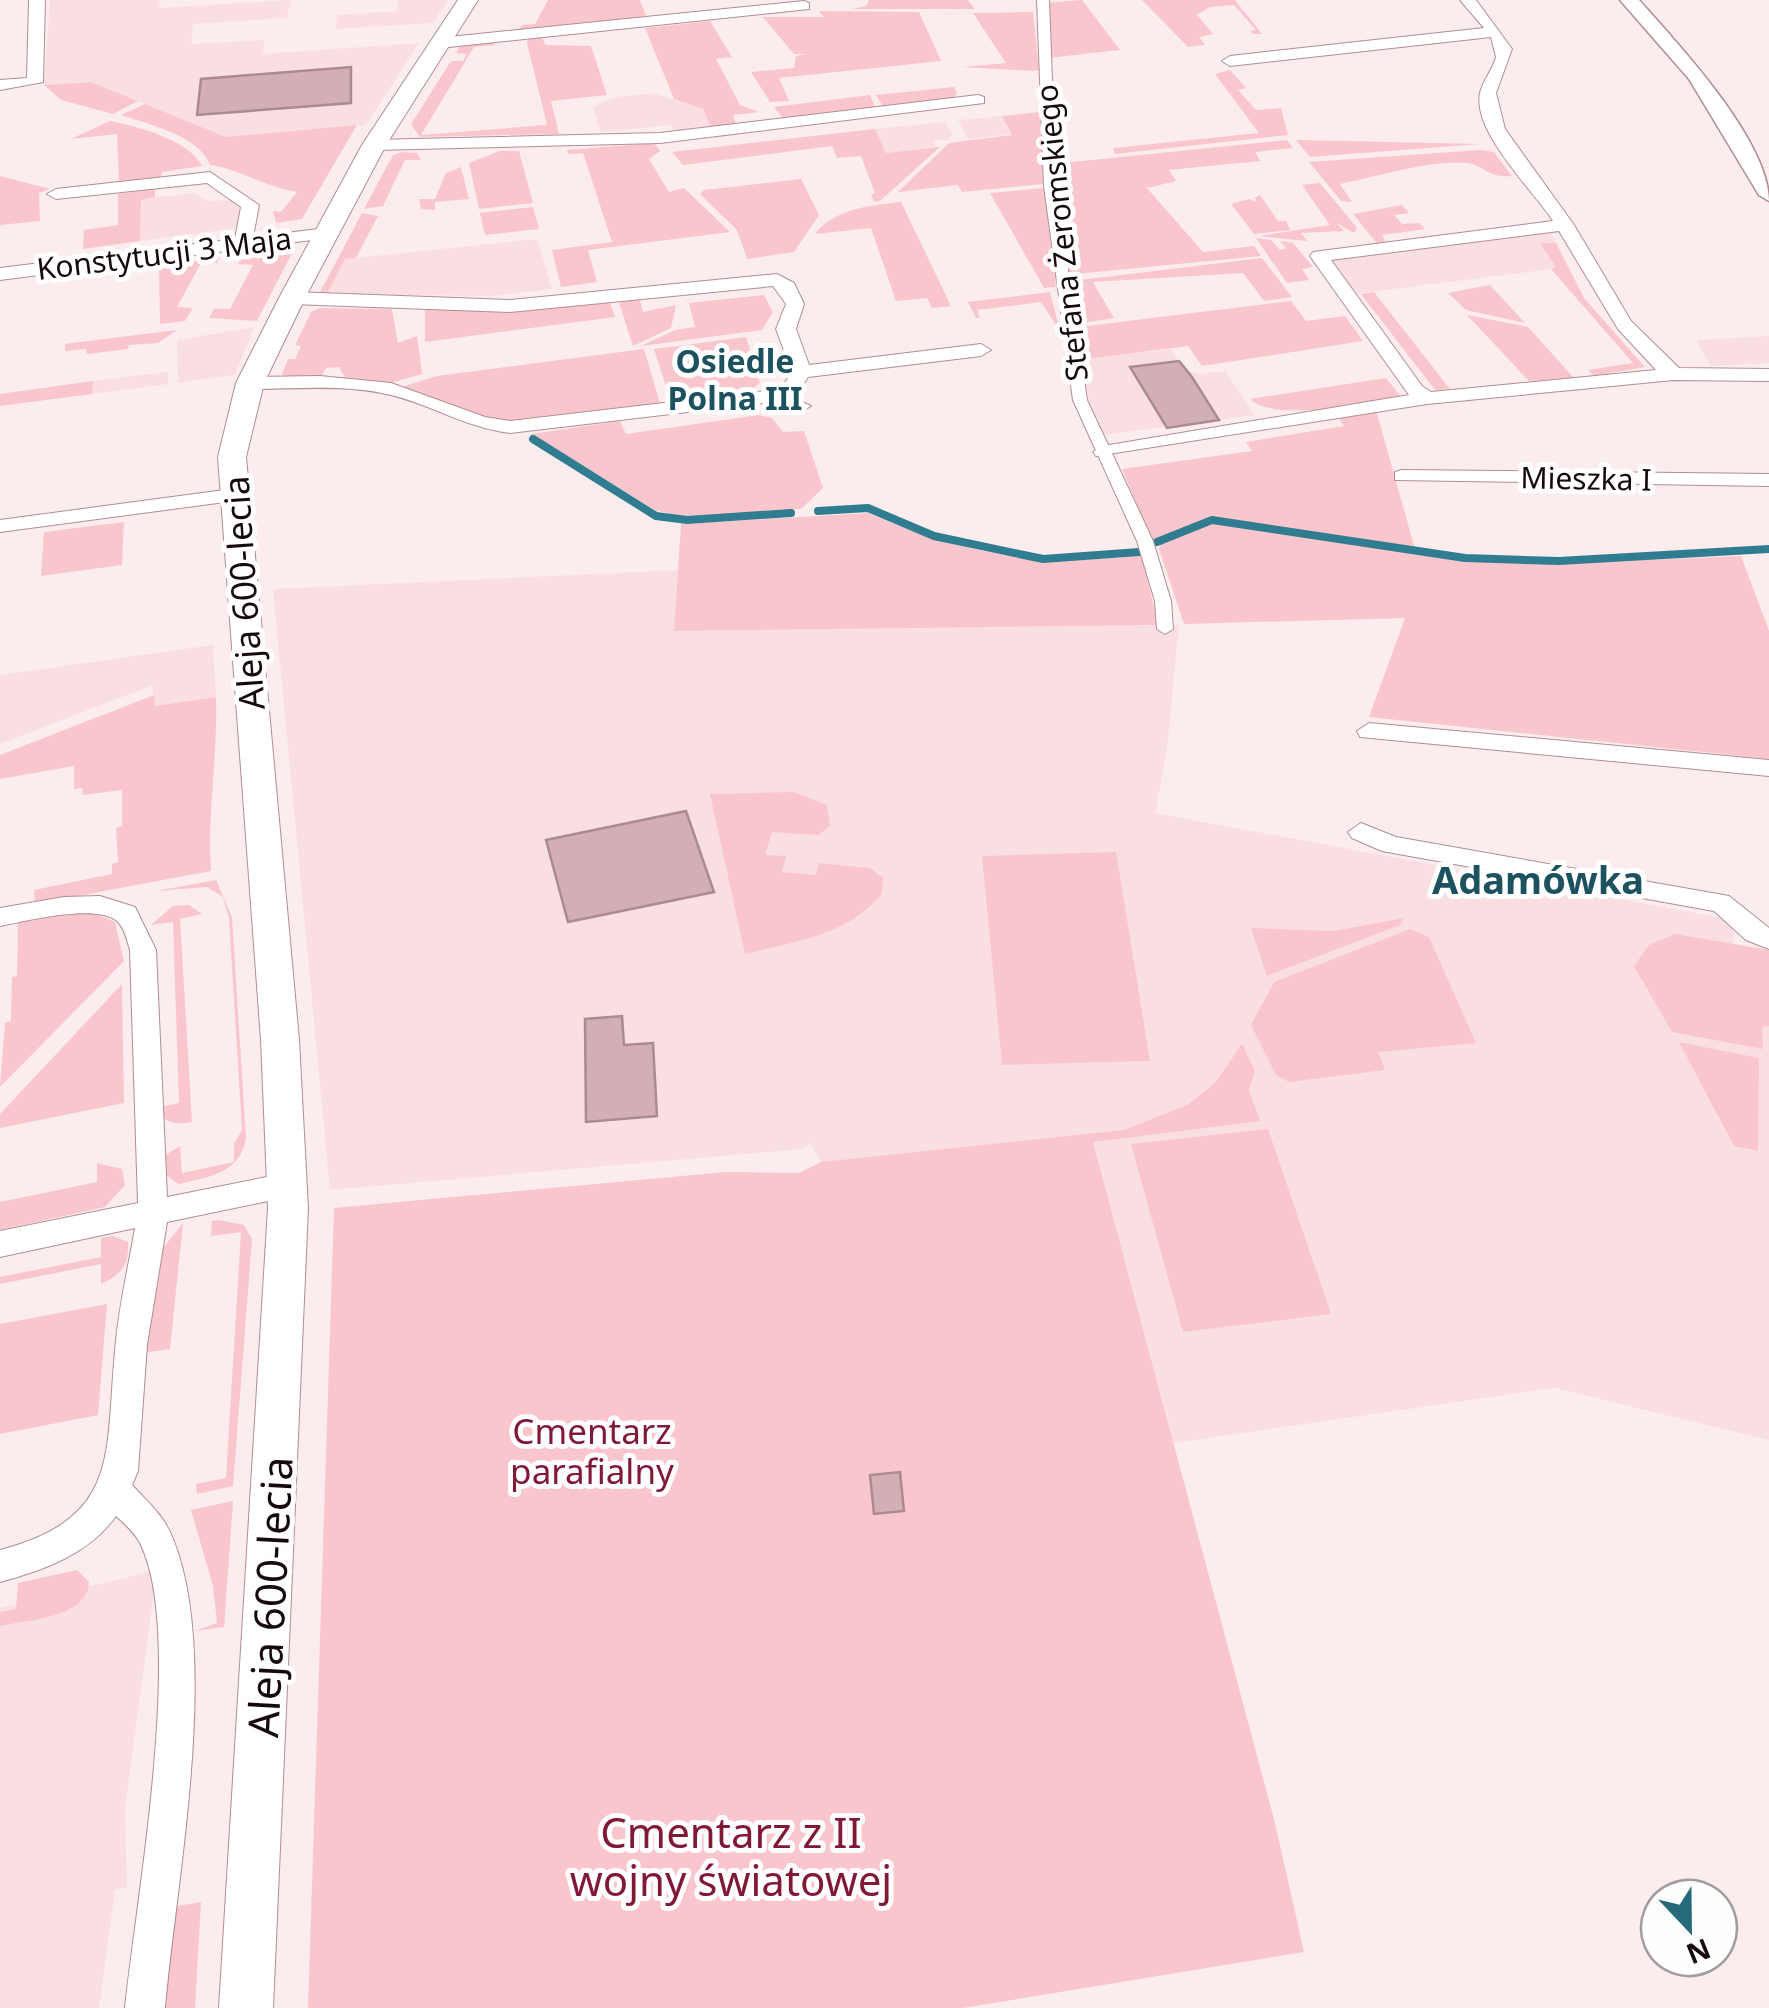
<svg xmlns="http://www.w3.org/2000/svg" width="1769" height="2008" viewBox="0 0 1769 2008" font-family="'Noto Sans',sans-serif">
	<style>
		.built { fill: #fadfe2 }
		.green { fill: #fac6cd }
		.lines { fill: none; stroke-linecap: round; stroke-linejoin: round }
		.stream { stroke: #307d91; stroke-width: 8 }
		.building { fill: #d2afb4; stroke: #ac8b8f; stroke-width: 2.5 }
		.pedestrian-casing { stroke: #b08e93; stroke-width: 2 }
		.minor-casing { stroke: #b08e93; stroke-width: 2 }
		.tertiary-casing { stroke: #b08e93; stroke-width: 3 }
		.secondary-casing { stroke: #b08e93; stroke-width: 2 }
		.pedestrian { fill: #fff; fill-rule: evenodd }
		.minor { fill: #fff; fill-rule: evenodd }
		.tertiary { fill: #fff; fill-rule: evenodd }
		.secondary { fill: #fff; fill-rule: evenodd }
		.labels { text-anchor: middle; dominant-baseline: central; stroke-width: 10; stroke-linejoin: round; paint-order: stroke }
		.far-street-label { font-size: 30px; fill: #15090b; stroke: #fefefe }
		.far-neighbourhood-label { font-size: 32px; font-weight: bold; fill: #1c525f; stroke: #fefefe }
		.street-label { font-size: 35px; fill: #15090b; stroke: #fefefe }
		.park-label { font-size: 35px; fill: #801836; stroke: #fefefe }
		.neighbourhood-label { font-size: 38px; font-weight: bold; fill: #1c525f; stroke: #fefefe }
		.near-street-label { font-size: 42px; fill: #15090b; stroke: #fefefe }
		.near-park-label { font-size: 42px; fill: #801836; stroke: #fefefe }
	</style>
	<rect width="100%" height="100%" fill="#fbecee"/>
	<path class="built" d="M50,0H160L159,8L291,0L287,18L193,24L191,44L264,40L263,54L419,43L366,125L226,137L91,82L44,85Z
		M398,0H448L433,23L336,29L337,15L397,11Z
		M654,93L703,109L711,128L674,132L671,125L601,132L593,107L616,97Z
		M1002,116L1013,134L968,139L958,120Z
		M945,122L952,134L948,140L933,141L936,147L886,153L875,129Z
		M194,193L207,201L234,200L238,204L239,228L140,241L141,199Z
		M1549,229L1568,267L1353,294L1330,261Z
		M537,239L552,289L493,296L327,294L345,259Z
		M254,327L235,375L178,383L177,340Z
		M1769,336V363L1711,366L1696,340Z
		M1170,349L1185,370L1199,374L1225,371L1255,415L1104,435L1089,400L1080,360Z
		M168,372V384L92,394L93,381Z
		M679,570L675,631L1179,625L1167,749L1155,813L1733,920L1734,952L1769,958V1440L1554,1388L1174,1443L1091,1136L821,1162L810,1143L803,1149L330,1190L273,589Z
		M213,645L216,697L154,706L153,685L0,744V675Z
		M157,1570L125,1808L127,1887L115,1890L99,2008H0V1608Z"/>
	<path class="green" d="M548,0H640L647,18L519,31L522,25L535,24Z
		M869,0H968L975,9H852L866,6Z
		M1082,0L1120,50L1048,58L1046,3Z
		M1142,0H1235L1262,34H1253L1250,31L1256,30L1234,5L1210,7L1197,15L1213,34L1199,37L1205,45L1188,47Z
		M819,11L919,12L941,61L779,78L789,101L770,102L751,72L794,68L796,56L806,54H794L763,17H824Z
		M1033,12L1039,70L1032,71L963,67L1006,63L973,13L929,14Z
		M710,21L732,57L716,59L740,105L759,112L733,115L736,125L711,128L703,109L674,99L645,28Z
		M542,37L545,45L591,46L607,95L551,101L559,134L420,137L411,124L451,61H463L467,54L456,53L461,45L489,41L496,45L474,47L421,135L547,125L527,43L528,38Z
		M1230,70L1246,88L1238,90L1256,110L1281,108L1288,135L1115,154L1113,148L1259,133L1215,74Z
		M91,82L138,101L113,114L61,100L44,85Z
		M954,87L957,94L947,103L885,110L876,95Z
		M870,95L877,111L784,120L774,107Z
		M145,104L226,137L357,125L302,219L276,223L273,211L281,212L297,192C265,187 237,168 210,165C200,136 148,124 121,115Z
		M1040,112L1044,184L962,192L958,185L898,192L949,143L1012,135L1002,116Z
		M110,121C138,127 188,139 202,166L162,172L161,178L119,183L117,134L71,139Z
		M875,129L886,153L940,147L880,201L874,202L871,194L875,193L861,156L837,158L832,146L683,165L672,152Z
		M1287,140L1293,148L1255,152L1260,161L1169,170L1176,181L1147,188L1203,252L1254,246L1261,256L1065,275L1053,164Z
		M1296,140L1480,144L1310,157Z
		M654,143L660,151L649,159L669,192L684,188L730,232L588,250L597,282L561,287L552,250L612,242L583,153L568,154L567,150Z
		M1481,150L1494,152L1512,176C1487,178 1486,166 1467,163C1433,159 1374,177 1340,184L1352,202L1341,201L1309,162Z
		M500,151H519L533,203L479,209L469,163Z
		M403,152L417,153L421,160H405L383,206L364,209L393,155Z
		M461,167L469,199L435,202V210L421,209L419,199H435L446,173Z
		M0,176L50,189L39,193L40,221L0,225Z
		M801,179L819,215L794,252L747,259L737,230L700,194L704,190Z
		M1320,183L1357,228L1354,233L1337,223L1344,231L1301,233L1307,241L1258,236L1330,225L1302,185Z
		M1044,188L1056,287L1044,288L990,193Z
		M155,189V197L141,200L140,241L83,249L84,230L118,225V194Z
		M1260,195L1278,221H1286L1290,230L1254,234L1231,204L1249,199L1257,202L1255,198Z
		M901,202L951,306L932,308L927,298L896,301L871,228L815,234C834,209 871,205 901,202Z
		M1402,205L1409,213L1394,215L1402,224L1419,223L1425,229L1382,235L1385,241L1379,246L1353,214Z
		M533,207L539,229L485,235L480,213Z
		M362,213L378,216L356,258L345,259L327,294L320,292Z
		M1256,238L1271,240L1280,250L1286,248L1280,241L1293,243L1313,267L1302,269L1309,280L1287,283Z
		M1540,243H1556L1584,298L1645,367L1594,376L1588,370L1633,363L1551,269L1556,267Z
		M288,248L294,249L257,321L209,318L214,309H230L253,265L238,264L243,254Z
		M220,257L217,263H201L177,307L193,308L185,321L160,324L159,265Z
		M1262,258L1292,297L1264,301L1243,273L1093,282L1114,318L1077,324L1069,321L1065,285L1072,281Z
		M1490,285L1525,323L1466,310L1448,293Z
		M1050,292L1060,331L1041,302L977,310L980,318H976L968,302Z
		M1374,292L1450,389L1435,390L1361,294Z
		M764,295L773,312L762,330L641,346L675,330L695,327L689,303Z
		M639,297L643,312L676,305L671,328L633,346L619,303Z
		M604,300L610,303L615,317L425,342V309Z
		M1291,301L1306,321L1345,316L1363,341L1202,366L1188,346L1080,360L1071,328Z
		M319,308L392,309L398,343L417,336L422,374L384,385L345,378L339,367L326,368L321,377H285L282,374L288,359H295L301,346L295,345L311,312Z
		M1467,315L1528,327L1574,378L1529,381Z
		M177,330L158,343L129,345L128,349L87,354L86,349L65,351V344Z
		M746,337L760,383L748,392L671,402L654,349Z
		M644,349L661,407L550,422H493L402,387L437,376Z
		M1386,378L1402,398C1367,402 1274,423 1250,399Z
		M93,381L92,394L0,406V394Z
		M1376,410L1415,549L1211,516L1152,541L1122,469L1252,451L1246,442L1344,426L1338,417Z
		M759,415L772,418L783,432L804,431L823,488L801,509L681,517L655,510L531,434L620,421L626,434Z
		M868,513C964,555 1038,567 1142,555L1158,625L674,631L681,524Z
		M124,522L122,565L41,576L44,532Z
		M1216,523L1461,561L1569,563L1741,556L1769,631V759L1369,717L1405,618L1184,624L1159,549L1161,544Z
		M154,695L155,706L216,697C218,756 207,812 211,871L35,904L34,890L112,874V864L118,862L116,828L122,826V790L83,795L82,788L74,789V766L0,779V755Z
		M794,792L827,805L830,826L819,835L772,832L765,855L786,856L782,872L816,875L819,863L870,868L883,878L882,894C846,936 797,941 745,954L710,794Z
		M1116,852L1150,1061L1002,1065L982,856Z
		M216,880L232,917L246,1138C241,1173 207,1178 178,1184L161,1171L164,1156L180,1146L182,1173L234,1162V1144L242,1130L229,918L223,897L207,887L156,891Z
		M189,905L202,914L180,919L192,1122C174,1125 166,1124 156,1108L179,1103L173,922L151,925L173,906Z
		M89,911L115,922L124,961L0,1087L5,1023L11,1021L12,977L17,976L18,923Z
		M1404,918L1400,925L1267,976L1251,928L1334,931Z
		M1410,929L1429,937L1476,1043L1378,1052L1385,1070L1289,1082L1276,1075L1251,1025L1274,982Z
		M1675,934L1769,950V1026L1762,1027L1763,1049L1672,1032L1634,966L1649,945Z
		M122,984L124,1103L0,1128V1114Z
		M1679,1042L1759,1058L1758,1151L1734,1146Z
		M1242,1044L1255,1071L1249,1090L1260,1121L1093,1142L1275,1823L1304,1952L963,2008H308L334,1208L726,1172L799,1173L821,1162L1124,1130L1189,1104L1215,1083Z
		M1268,1129L1331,1314L1183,1332L1131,1144Z
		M97,1163L122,1169L125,1185L105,1207L0,1230V1202L97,1182Z
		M219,1220L244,1225L252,1239L233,1486L197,1494L196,1484L226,1478L241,1232L211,1236L212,1221Z
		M183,1223L170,1349L143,1353L163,1248Z
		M113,1236L128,1242C129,1266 122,1274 101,1284V1264L0,1284V1277L101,1257V1238Z
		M107,1304L98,1415L0,1434V1324Z
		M233,1501L224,1627L195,1631L217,1623L213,1586L191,1510Z
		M77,1570L89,1582C88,1618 27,1620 0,1626V1612L16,1609L18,1583Z
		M201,1902L195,2008H162L171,1907Z"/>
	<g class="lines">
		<path class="stream" d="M533,439L656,516L687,520L791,513
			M818,511L868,508L934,536L1043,559L1139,552
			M1157,542L1212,520L1465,558L1559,561L1769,549"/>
	</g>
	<path class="building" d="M351,67V103L197,115L201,79Z
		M1179,361L1192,377L1219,420L1167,428L1130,367Z
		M686,811L714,892L568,922L546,840Z
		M622,1016L624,1045L653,1043L657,1116L586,1122L585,1019Z
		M900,1472L904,1511L874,1514L870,1475Z"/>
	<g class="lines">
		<defs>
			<path id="pedestrian" d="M1037,0H1049L1056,186L1087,400L1153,541L1171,601L1173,629L1165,634L1157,629L1155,601L1137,541L1073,400L1044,186Z"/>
			<path id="minor" d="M29,0H45L43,82L0,90V80L27,78Z
				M1460,0H1476L1512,49L1496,93L1505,129L1574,225L1631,321L1679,368L1769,369V381L1674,380L1427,404L1096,456L1093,452L1103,446L1409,395L1310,256L1313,252L1553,221C1533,190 1472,132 1480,93C1483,80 1493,69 1496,57L1491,37L1230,66L1222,61L1230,56L1484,28ZM1559,231L1618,329L1656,370L1431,392L1422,386L1331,260Z
				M804,1L809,3V9L439,48L431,43L439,38Z
				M978,95L984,97V103L660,143L374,150L366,145L374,140L660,133Z
				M210,172L259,205L253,237L327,228L336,233L327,238L0,280V268L235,239L241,207L207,183L56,199L47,194L56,189Z
				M777,274L794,283L804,304L796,329L809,365L981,344L991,350L981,356L808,377L799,391L792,393L782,387L792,372L776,329L786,304L773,286L510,312L292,304L283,298L292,292L510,300Z
				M320,376L391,383L485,417L510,421L775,390L811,406L801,412L773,402L510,433C467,428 432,405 391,395C345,384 296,389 250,389L240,383L250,377Z
				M1402,470L1769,474V486L1395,480V472Z
				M232,489L240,490V500L0,532V520Z
				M1369,723L1769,760V776L1360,737L1357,731Z
				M1361,823L1396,837L1729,896L1769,928V949L1746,940L1714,911L1382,851L1352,838L1348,832Z
				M100,896L135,907L156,950L167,1197L287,1173L298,1177L302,1185L298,1193L287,1197L167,1222L147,1345L138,1471L132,1485C148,1502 165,1517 173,1539C221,1657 176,1880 165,2008H125C136,1900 185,1638 141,1545C136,1534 125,1524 116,1516C89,1554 44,1570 0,1582V1550C121,1518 105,1455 115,1351C118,1310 128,1269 135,1228L0,1257V1231L138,1203L130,950C127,941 125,928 117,921C96,903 26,921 0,926V908L64,897Z"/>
			<path id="tertiary" d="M1620,0H1639C1679,45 1769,141 1769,201L1759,195L1689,79Z"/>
			<path id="secondary" d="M458,0H478L386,145L305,298L264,383L246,457L299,1040L308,1208L273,2008H219L268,1208L261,1040L218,457L236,383L279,298L362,145Z"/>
		</defs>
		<use href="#pedestrian" class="pedestrian-casing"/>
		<use href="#minor" class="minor-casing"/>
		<use href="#tertiary" class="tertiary-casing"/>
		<use href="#secondary" class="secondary-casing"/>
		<use href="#pedestrian" class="pedestrian"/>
		<use href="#minor" class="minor"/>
		<use href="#tertiary" class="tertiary"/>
		<use href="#secondary" class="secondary"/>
	</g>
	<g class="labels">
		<g class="far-street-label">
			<text transform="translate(1061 233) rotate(-96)">Stefana Żeromskiego</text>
			<text transform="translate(164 253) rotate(-7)">Konstytucji 3 Maja</text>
			<text transform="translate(1586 478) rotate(1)">Mieszka I</text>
		</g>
		<g class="far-neighbourhood-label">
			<text x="735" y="360">Osiedle<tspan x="735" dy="37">Polna III</tspan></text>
		</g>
		<g class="street-label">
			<text transform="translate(243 593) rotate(-94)">Aleja 600-lecia</text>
		</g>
		<g class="park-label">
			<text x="592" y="1430">Cmentarz<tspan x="592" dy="40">parafialny</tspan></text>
		</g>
		<g class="neighbourhood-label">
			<text x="1538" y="879">Adamówka</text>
		</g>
		<g class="near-street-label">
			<text transform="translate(269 1597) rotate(-87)">Aleja 600-lecia</text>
		</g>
		<g class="near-park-label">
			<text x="731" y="1831">Cmentarz z II<tspan x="731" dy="48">wojny światowej</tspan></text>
		</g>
	</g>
	<g transform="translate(1689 1928) rotate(158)"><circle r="48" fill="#fefefe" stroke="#a19c9d" stroke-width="2.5"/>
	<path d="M0-8L18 38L0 25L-18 38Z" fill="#25697a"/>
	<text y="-15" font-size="28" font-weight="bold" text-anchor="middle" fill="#15090b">N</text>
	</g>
</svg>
